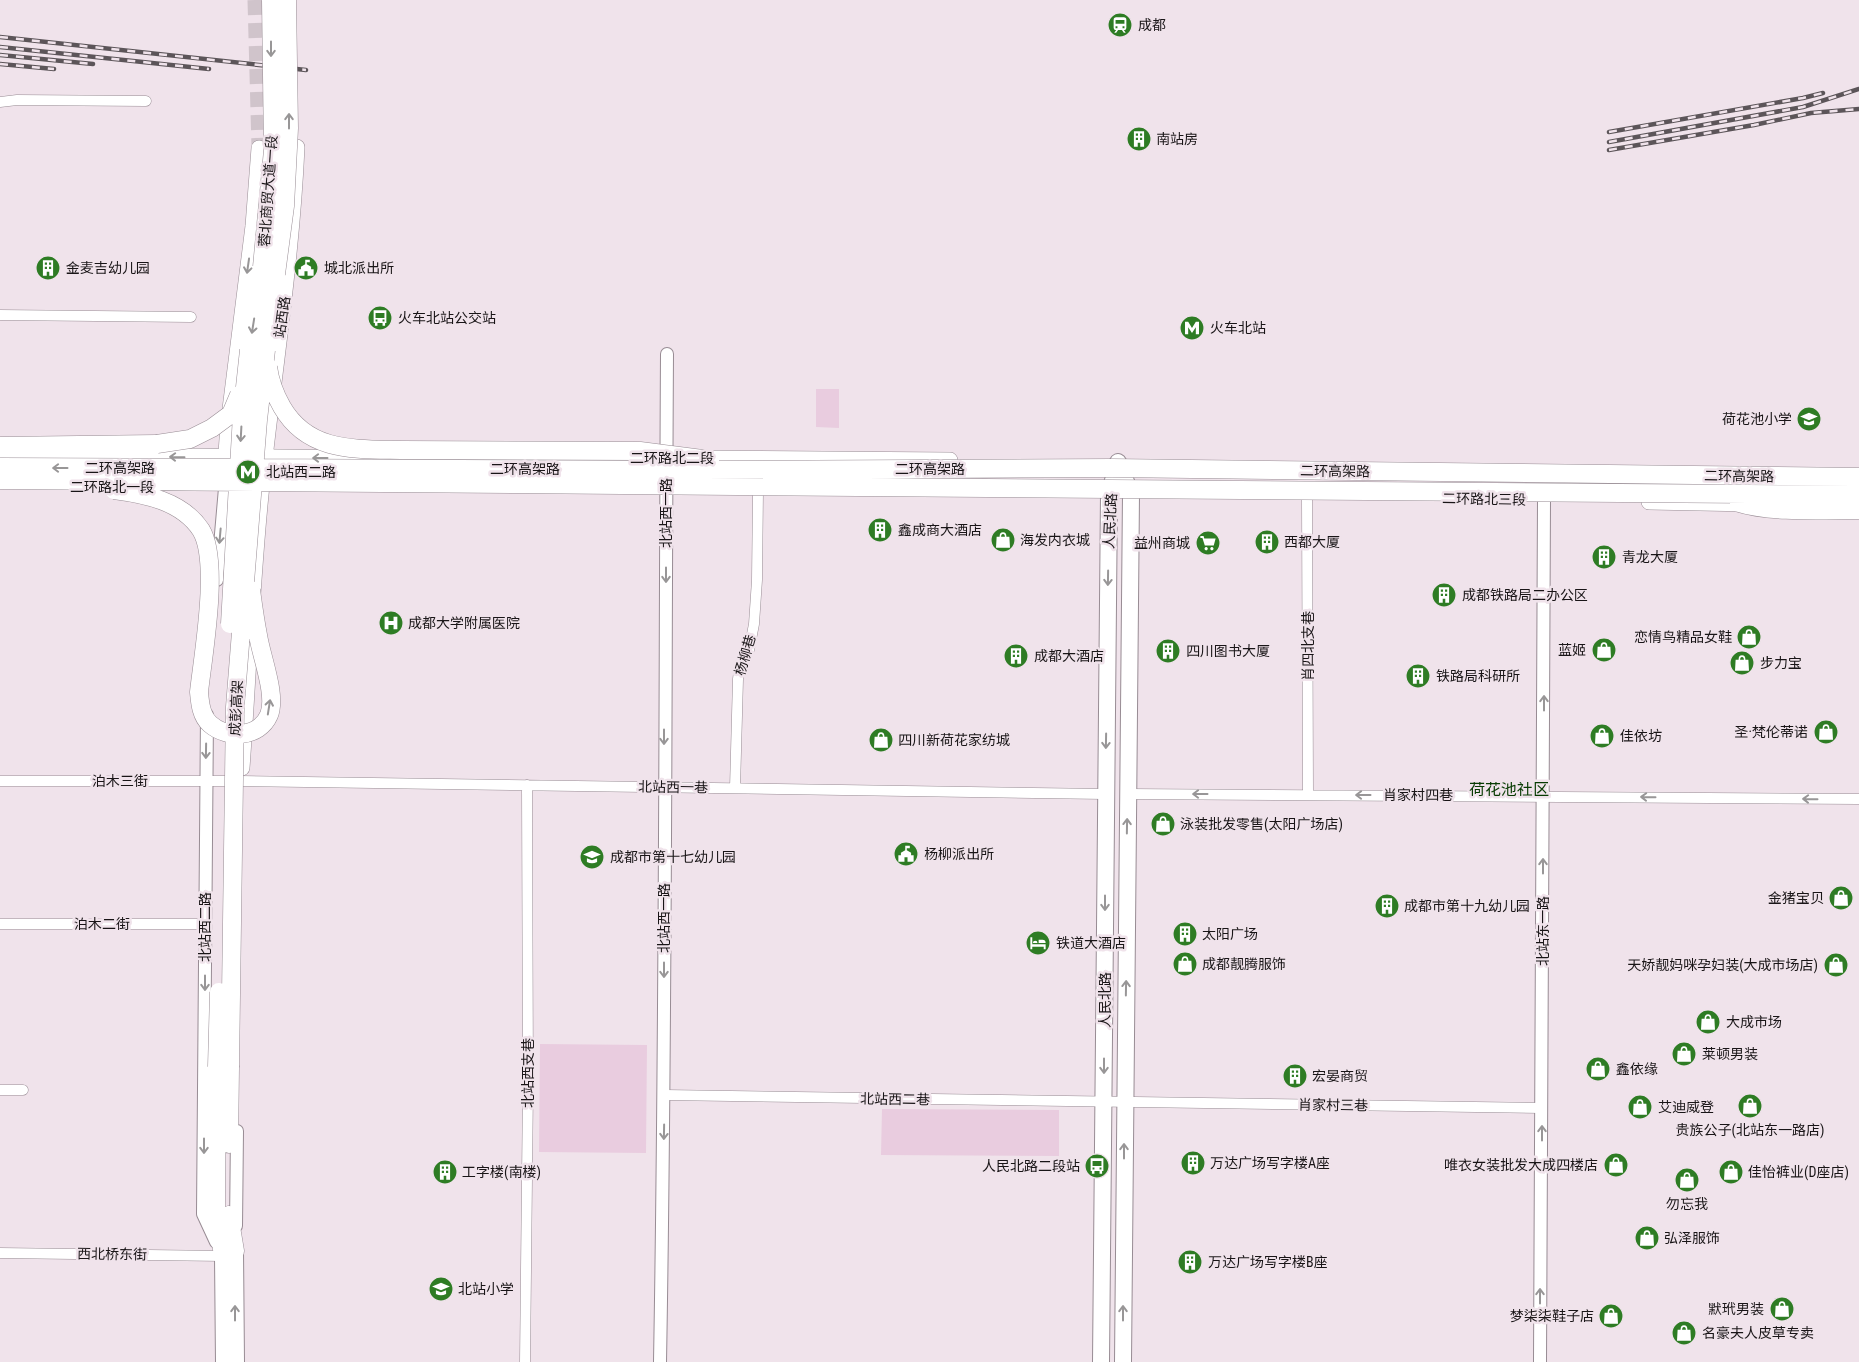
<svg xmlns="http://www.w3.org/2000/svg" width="1859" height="1362" viewBox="0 0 1859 1362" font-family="'Roboto Condensed','Noto Sans SC',sans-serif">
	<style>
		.park { fill: #e9ccdf }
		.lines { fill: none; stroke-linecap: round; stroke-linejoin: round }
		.secondary-tunnel { stroke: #d0c4cb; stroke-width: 15; stroke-dasharray: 15 8; stroke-linecap: butt }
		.minor-casing { stroke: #988c94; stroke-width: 11 }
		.tertiary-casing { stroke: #988c94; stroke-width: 14 }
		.secondary-casing { stroke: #988c94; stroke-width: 16 }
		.primary-casing { stroke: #988c94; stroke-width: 18 }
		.trunk-casing { stroke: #988c94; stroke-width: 19 }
		.minor { stroke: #fff; stroke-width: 10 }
		.tertiary { stroke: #fff; stroke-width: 12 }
		.secondary { stroke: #fff; stroke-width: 15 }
		.primary { stroke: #fff; stroke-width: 16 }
		.trunk { stroke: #fff; stroke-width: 18 }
		.rail-casing { stroke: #5c5559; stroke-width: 4.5 }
		.rail { stroke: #f0e3eb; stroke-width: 2.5; stroke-dasharray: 8; stroke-linecap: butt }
		.trunk-bridge-casing { stroke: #988c94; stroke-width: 19; stroke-linecap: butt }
		.trunk-bridge { stroke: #fff; stroke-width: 18 }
		.oneway { stroke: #989697 }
		.labels { text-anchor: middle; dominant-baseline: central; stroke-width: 5; stroke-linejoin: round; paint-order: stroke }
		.poi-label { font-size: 14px; fill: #191517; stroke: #f0e3eb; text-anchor: start }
		.street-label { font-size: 14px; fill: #191517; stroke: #f0e3eb }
		.quarter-label { font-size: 16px; fill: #073b02; stroke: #f0e3eb }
	</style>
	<rect width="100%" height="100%" fill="#f0e3eb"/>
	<path class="park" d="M816,389H839V428L816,427Z
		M540,1044L647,1045L646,1153L539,1152Z
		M882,1109L1059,1110V1156L881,1155Z"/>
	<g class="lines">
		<path class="secondary-tunnel" d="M255,0L259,148"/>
		<defs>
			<path id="minor" d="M0,102L17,100L146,101
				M0,315L191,317
				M1307,497L1308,795
				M0,781H241L1105,794
				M735,788L738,679L740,664L749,650L754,624L757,580L758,491
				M1128,794L1859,799
				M0,924H205
				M0,1090H23
				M665,1095L1542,1108
				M0,1253L223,1256
				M525,1362L528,1086L527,785"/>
			<path id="tertiary" d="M217,580L225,488
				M207,715L203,1214L216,1242
				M236,1226L237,1131
				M660,1362C666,1026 665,690 667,354
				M1540,1362L1544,500"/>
			<path id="secondary" d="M3,454L383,458
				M698,458L950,460
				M225,467L228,425L253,226L259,148
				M1649,502L1751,504
				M242,768C249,673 252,579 262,485C274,372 292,260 297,147"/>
			<path id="primary" d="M1118,462L1131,494L1123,1362
				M235,1251L236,1362
				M223,1256L224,1362
				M1101,1362L1109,494L1114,477"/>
			<path id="trunk" d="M249,350L262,267
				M266,350L276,274
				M0,446L157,444
				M217,1067L216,1208L223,1256
				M229,1144L230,1067
				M229,1215L235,1251"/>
		</defs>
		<use href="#minor" class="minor-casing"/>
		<use href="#tertiary" class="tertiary-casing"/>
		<use href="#secondary" class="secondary-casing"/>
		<use href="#primary" class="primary-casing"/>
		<use href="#trunk" class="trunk-casing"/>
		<use href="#minor" class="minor"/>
		<use href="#tertiary" class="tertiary"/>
		<use href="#secondary" class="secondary"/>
		<use href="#primary" class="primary"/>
		<use href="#trunk" class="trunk"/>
		<defs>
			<path id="rail" d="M0,37L306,70
				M0,47L209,69
				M0,55L93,64
				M0,64L54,69
				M1609,132L1803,98L1823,93
				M1609,142L1803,107L1859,89
				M1609,150L1754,125L1811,113L1859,109"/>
		</defs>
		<use href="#rail" class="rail-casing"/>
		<use href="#rail" class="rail"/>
		<defs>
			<path id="trunk-bridge" d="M262,267L273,150L271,0
				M276,274L285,206L289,128L287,0
				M268,367C270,382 275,395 282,407C308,452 354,449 401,450L640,451L710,460
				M157,444L190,439L212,428L231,414L239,395
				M0,467L704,470L1112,468L1859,477
				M0,480L1859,495
				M114,490C145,494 182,501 201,530C220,561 203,655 199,692C200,703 201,716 210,724C227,739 259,738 269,715C277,695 261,656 258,635C255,620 253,605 251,590
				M1739,503C1770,513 1825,510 1859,510
				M230,624L242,415L249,350
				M217,1067L219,992
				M230,1067L235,707L258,420L266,350"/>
		</defs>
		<use href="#trunk-bridge" class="trunk-bridge-casing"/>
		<use href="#trunk-bridge" class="trunk-bridge"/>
	</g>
	<defs><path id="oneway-shaft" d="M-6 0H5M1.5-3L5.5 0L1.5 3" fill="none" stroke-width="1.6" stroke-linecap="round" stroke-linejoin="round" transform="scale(1.25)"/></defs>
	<g class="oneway">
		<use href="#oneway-shaft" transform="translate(271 49) rotate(90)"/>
		<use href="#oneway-shaft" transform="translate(289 121) rotate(-90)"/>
		<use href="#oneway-shaft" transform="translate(248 266) rotate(98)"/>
		<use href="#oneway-shaft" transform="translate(253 326) rotate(99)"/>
		<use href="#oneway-shaft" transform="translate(241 434) rotate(93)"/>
		<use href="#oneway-shaft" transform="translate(177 457) rotate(-179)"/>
		<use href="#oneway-shaft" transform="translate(320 458) rotate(180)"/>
		<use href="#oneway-shaft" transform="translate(60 468) rotate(-180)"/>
		<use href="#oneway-shaft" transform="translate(220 536) rotate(95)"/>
		<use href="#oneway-shaft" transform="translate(666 575) rotate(90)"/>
		<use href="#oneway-shaft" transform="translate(1108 578) rotate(91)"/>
		<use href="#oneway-shaft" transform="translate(1544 703) rotate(-90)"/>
		<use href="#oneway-shaft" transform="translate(269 707) rotate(-81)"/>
		<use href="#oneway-shaft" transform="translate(664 737) rotate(90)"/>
		<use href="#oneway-shaft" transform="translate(1106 741) rotate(91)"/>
		<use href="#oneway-shaft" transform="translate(206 751) rotate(91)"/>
		<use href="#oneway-shaft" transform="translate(1200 794) rotate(-180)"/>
		<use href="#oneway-shaft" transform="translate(1363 795) rotate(-180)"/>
		<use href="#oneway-shaft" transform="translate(1648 797) rotate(-179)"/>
		<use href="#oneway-shaft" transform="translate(1810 799) rotate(-179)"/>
		<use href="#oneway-shaft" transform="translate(1127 826) rotate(-89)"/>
		<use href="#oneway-shaft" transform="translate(1543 866) rotate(-90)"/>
		<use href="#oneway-shaft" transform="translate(1105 903) rotate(90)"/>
		<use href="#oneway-shaft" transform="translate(664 970) rotate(90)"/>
		<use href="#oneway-shaft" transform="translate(205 983) rotate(90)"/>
		<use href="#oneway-shaft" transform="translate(1126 988) rotate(-89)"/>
		<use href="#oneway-shaft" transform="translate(1104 1066) rotate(90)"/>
		<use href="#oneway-shaft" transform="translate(664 1132) rotate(91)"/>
		<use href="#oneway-shaft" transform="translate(1542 1133) rotate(-90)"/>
		<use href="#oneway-shaft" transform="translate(204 1146) rotate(90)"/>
		<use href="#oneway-shaft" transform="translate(1124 1151) rotate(-90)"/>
		<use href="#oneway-shaft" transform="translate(1540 1296) rotate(-90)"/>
		<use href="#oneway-shaft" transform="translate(235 1313) rotate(-90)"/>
		<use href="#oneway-shaft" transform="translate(1123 1313) rotate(-90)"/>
	</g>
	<defs>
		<symbol id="station-disc" viewBox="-11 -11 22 22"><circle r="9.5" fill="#2e7c24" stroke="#f0e3eb"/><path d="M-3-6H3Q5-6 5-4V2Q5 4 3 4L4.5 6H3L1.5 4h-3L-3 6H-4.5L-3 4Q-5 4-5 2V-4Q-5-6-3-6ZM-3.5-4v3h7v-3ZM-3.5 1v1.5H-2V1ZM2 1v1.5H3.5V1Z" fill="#fff"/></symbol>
		<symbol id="building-disc" viewBox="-11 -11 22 22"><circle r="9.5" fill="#2e7c24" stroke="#f0e3eb"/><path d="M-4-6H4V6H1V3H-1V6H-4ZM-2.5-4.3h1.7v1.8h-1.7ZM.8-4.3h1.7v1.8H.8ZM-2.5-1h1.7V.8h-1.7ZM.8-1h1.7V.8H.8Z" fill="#fff"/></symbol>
		<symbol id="civic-disc" viewBox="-11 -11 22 22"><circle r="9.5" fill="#2e7c24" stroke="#f0e3eb"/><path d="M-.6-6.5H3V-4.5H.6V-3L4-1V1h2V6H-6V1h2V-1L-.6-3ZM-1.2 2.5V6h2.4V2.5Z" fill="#fff"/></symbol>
		<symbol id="bus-disc" viewBox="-11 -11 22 22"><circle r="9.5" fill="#2e7c24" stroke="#f0e3eb"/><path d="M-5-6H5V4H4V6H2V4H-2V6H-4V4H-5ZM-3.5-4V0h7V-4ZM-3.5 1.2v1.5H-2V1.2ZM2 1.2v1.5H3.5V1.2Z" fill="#fff"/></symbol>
		<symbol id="metro-disc" viewBox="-11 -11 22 22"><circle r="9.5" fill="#2e7c24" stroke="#f0e3eb"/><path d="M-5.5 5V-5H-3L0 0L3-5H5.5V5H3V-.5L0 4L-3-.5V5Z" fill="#fff"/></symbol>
		<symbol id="school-disc" viewBox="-11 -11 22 22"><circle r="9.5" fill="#2e7c24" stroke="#f0e3eb"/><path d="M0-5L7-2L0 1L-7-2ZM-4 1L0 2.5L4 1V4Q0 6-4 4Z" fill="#fff"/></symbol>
		<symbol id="shop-disc" viewBox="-11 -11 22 22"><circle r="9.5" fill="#2e7c24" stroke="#f0e3eb"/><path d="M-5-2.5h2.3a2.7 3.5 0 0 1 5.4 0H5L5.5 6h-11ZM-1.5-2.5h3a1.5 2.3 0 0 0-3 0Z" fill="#fff"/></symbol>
		<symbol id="supermarket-disc" viewBox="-11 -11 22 22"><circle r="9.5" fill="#2e7c24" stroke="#f0e3eb"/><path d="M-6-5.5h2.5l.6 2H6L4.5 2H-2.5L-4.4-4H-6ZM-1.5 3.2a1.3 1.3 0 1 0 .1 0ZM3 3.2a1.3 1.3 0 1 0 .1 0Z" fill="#fff"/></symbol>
		<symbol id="hospital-disc" viewBox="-11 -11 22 22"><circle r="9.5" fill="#2e7c24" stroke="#f0e3eb"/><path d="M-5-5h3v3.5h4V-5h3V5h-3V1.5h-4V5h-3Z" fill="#fff"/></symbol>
		<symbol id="hotel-disc" viewBox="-11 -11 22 22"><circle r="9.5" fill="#2e7c24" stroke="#f0e3eb"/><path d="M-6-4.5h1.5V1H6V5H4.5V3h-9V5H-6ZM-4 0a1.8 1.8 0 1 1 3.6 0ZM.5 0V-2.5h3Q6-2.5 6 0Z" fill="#fff"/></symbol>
	</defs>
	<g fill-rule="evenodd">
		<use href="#station-disc" x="1106" y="11" width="28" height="28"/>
		<use href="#building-disc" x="1125" y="125" width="28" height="28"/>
		<use href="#building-disc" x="34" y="254" width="28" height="28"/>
		<use href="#civic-disc" x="292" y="254" width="28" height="28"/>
		<use href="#bus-disc" x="366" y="304" width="28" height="28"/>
		<use href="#metro-disc" x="1178" y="314" width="28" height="28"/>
		<use href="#school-disc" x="1795" y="405" width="28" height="28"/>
		<use href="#metro-disc" x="234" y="458" width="28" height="28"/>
		<use href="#building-disc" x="866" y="516" width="28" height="28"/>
		<use href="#shop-disc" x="989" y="526" width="28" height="28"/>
		<use href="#building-disc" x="1253" y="528" width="28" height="28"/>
		<use href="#supermarket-disc" x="1194" y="529" width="28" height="28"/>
		<use href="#building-disc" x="1590" y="543" width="28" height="28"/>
		<use href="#building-disc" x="1430" y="581" width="28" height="28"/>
		<use href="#hospital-disc" x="377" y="609" width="28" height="28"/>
		<use href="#shop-disc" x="1735" y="623" width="28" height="28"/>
		<use href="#shop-disc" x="1590" y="636" width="28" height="28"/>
		<use href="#building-disc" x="1154" y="637" width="28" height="28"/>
		<use href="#building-disc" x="1002" y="642" width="28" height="28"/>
		<use href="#shop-disc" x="1728" y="649" width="28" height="28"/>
		<use href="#building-disc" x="1404" y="662" width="28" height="28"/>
		<use href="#shop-disc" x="1812" y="718" width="28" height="28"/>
		<use href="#shop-disc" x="1588" y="722" width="28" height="28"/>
		<use href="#shop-disc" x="867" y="726" width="28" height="28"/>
		<use href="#shop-disc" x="1149" y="810" width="28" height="28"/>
		<use href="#civic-disc" x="892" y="840" width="28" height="28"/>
		<use href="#school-disc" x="578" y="843" width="28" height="28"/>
		<use href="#shop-disc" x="1827" y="884" width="28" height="28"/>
		<use href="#building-disc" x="1373" y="892" width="28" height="28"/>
		<use href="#building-disc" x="1171" y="920" width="28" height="28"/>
		<use href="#hotel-disc" x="1024" y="929" width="28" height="28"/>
		<use href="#shop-disc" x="1171" y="950" width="28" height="28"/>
		<use href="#shop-disc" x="1822" y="951" width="28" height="28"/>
		<use href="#shop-disc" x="1694" y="1008" width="28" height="28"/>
		<use href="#shop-disc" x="1670" y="1040" width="28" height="28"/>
		<use href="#shop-disc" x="1584" y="1055" width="28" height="28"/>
		<use href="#building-disc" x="1281" y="1062" width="28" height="28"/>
		<use href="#shop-disc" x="1736" y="1092" width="28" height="28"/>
		<use href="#shop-disc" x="1626" y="1093" width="28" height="28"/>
		<use href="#building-disc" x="1179" y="1149" width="28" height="28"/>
		<use href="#shop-disc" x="1602" y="1151" width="28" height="28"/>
		<use href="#bus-disc" x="1083" y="1152" width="28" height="28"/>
		<use href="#building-disc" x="431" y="1158" width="28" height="28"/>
		<use href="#shop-disc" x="1717" y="1158" width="28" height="28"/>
		<use href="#shop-disc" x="1673" y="1166" width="28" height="28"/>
		<use href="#shop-disc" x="1633" y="1224" width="28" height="28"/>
		<use href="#building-disc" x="1176" y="1248" width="28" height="28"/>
		<use href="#school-disc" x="427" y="1275" width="28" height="28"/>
		<use href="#shop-disc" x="1768" y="1295" width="28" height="28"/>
		<use href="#shop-disc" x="1597" y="1302" width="28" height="28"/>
		<use href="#shop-disc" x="1670" y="1319" width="28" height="28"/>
	</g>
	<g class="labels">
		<g class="poi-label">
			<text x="1138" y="25">成都</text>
			<text x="1156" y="139">南站房</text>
			<text x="66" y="268">金麦吉幼儿园</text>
			<text x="324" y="268">城北派出所</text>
			<text x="398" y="318">火车北站公交站</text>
			<text x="1210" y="328">火车北站</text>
			<text x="1792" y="419" text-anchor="end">荷花池小学</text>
			<text x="266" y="472">北站西二路</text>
			<text x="898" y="530">鑫成商大酒店</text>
			<text x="1020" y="540">海发内衣城</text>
			<text x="1284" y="542">西都大厦</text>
			<text x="1190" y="543" text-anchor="end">益州商城</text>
			<text x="1622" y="557">青龙大厦</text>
			<text x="1462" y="595">成都铁路局二办公区</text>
			<text x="408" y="623">成都大学附属医院</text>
			<text x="1732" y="637" text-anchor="end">恋情鸟精品女鞋</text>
			<text x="1586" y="650" text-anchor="end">蓝姬</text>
			<text x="1186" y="651">四川图书大厦</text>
			<text x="1034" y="656">成都大酒店</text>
			<text x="1760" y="663">步力宝</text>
			<text x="1436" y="676">铁路局科研所</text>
			<text x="1808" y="732" text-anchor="end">圣·梵伦蒂诺</text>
			<text x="1620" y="736">佳依坊</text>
			<text x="898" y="740">四川新荷花家纺城</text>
			<text x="1180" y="824">泳装批发零售(太阳广场店)</text>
			<text x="924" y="854">杨柳派出所</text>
			<text x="610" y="857">成都市第十七幼儿园</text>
			<text x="1824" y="898" text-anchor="end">金猪宝贝</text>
			<text x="1404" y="906">成都市第十九幼儿园</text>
			<text x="1202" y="934">太阳广场</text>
			<text x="1056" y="943">铁道大酒店</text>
			<text x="1202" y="964">成都靓腾服饰</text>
			<text x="1818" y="965" text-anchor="end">天娇靓妈咪孕妇装(大成市场店)</text>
			<text x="1726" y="1022">大成市场</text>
			<text x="1702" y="1054">莱顿男装</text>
			<text x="1616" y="1069">鑫依缘</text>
			<text x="1312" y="1076">宏晏商贸</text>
			<text x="1658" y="1107">艾迪威登</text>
			<text x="1750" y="1130" text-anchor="middle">贵族公子(北站东一路店)</text>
			<text x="1210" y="1163">万达广场写字楼A座</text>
			<text x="1598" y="1165" text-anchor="end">唯衣女装批发大成四楼店</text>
			<text x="1080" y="1166" text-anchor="end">人民北路二段站</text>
			<text x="462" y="1172">工字楼(南楼)</text>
			<text x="1748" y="1172">佳怡裤业(D座店)</text>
			<text x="1687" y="1204" text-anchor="middle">勿忘我</text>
			<text x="1664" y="1238">弘泽服饰</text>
			<text x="1208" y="1262">万达广场写字楼B座</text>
			<text x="458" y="1289">北站小学</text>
			<text x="1764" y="1309" text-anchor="end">默玳男装</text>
			<text x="1594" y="1316" text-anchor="end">梦柒柒鞋子店</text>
			<text x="1702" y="1333">名豪夫人皮草专卖</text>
		</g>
		<g class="street-label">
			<text transform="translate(268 191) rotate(-86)">蓉北商贸大道一段</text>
			<text transform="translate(282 317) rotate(-82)">站西路</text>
			<text x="672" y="458">二环路北二段</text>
			<text x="120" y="468">二环高架路</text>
			<text x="525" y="469">二环高架路</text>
			<text x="930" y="469">二环高架路</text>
			<text transform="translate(1335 471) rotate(1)">二环高架路</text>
			<text transform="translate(1739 476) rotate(1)">二环高架路</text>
			<text x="112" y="487">二环路北一段</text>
			<text transform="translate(1484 499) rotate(1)">二环路北三段</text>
			<text transform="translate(666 513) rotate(-90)">北站西一路</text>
			<text transform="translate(1110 521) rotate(-87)">人民北路</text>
			<text transform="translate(1308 646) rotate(-90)">肖四北支巷</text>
			<text transform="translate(745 655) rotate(-74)">杨柳巷</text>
			<text transform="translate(236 708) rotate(-87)">成彭高架</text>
			<text x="120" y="781">泊木三街</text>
			<text transform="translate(673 787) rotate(1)">北站西一巷</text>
			<text x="1418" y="795">肖家村四巷</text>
			<text transform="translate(664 918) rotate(-90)">北站西一路</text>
			<text x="102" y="924">泊木二街</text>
			<text transform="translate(205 927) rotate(-90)">北站西二路</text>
			<text transform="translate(1543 931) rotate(-90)">北站东一路</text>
			<text transform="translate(1105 1000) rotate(-90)">人民北路</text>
			<text transform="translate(528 1073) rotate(-90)">北站西支巷</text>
			<text transform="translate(895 1099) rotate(1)">北站西二巷</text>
			<text transform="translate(1333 1105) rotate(1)">肖家村三巷</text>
			<text transform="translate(112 1254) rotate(1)">西北桥东街</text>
		</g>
		<g class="quarter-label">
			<text x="1509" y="789">荷花池社区</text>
		</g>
	</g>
</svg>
